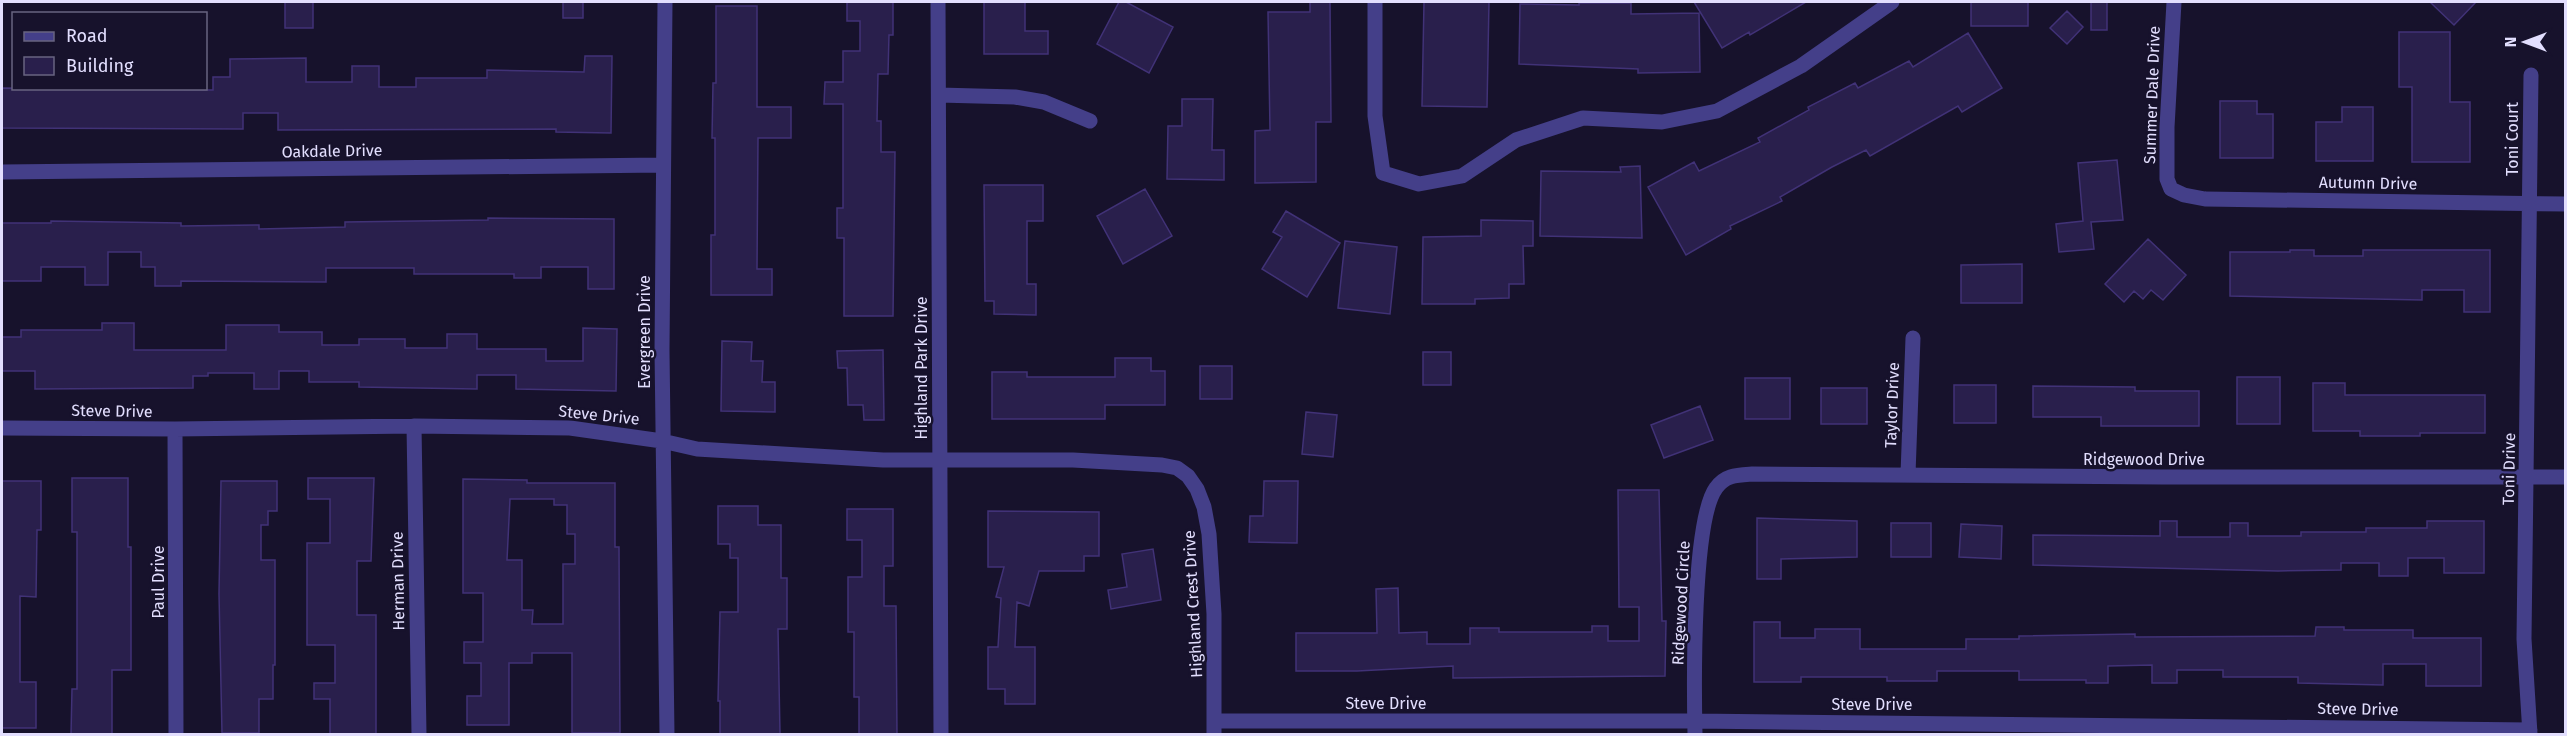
<svg xmlns="http://www.w3.org/2000/svg" width="2567" height="736" viewBox="0 0 2567 736" font-family="'Fira Sans',sans-serif">
	<style>
		.building { fill: #291f4c; stroke: #413277; stroke-width: 1.5; fill-rule: evenodd }
		.lines { fill: none; stroke-linecap: round; stroke-linejoin: round }
		.minor { stroke: #443f89; stroke-width: 15 }
		.labels { text-anchor: middle; dominant-baseline: central; stroke-width: 5; stroke-linejoin: round; paint-order: stroke }
		.street-label { font-size: 16px; fill: #e2defe; stroke: #17122c }
	</style>
	<rect width="100%" height="100%" fill="#17122c"/>
	<path class="building" d="M285,2H313V28H285Z
		M563,2H583V18H563Z
		M847,2H893V35H889L888,74H878L877,121H881V152H895L893,316H844V238H837V208H843V104H824L825,82H843V51H860V21H847Z
		M984,2H1025V31H1048V54H984Z
		M1119,2H1126L1173,27L1149,73L1097,44Z
		M1310,2H1330L1331,122H1316V182L1255,183V131L1270,130L1268,12H1310Z
		M1424,2H1489L1487,107L1422,106Z
		M1694,2H1806L1750,35L1749,32L1722,48Z
		M1971,2H2028V26H1971Z
		M2091,2H2107V30H2091Z
		M2430,2H2476L2454,25Z
		M1579,3H1631V14L1699,13L1700,72L1638,73V69L1519,64L1520,4L1579,5Z
		M716,6H757V107H791V138H758L757,269H772V295H711V235H715V138H712L713,83H716Z
		M2067,11L2083,27L2067,44L2050,28Z
		M2399,32H2450V102H2470V162H2412V87H2399Z
		M1968,33L2002,88L1962,112L1958,106L1870,156L1866,150L1832,167L1780,197L1782,201L1730,226L1731,229L1686,255L1648,187L1694,162L1699,171L1760,142L1758,138L1809,110L1808,107L1855,83L1858,88L1909,61L1913,67Z
		M585,56H612L611,133L556,132V129L278,130V113H243V129L2,128V88L213,90V77H230V59L306,58V82H352V66H379V87H416V78H487V70L584,72Z
		M1182,99H1213L1212,150H1224V180L1167,179L1168,126H1182Z
		M2220,101H2257V114H2273V158H2220Z
		M2342,107H2373V161H2316V122H2342Z
		M2117,160L2123,220L2091,222L2094,249L2059,252L2056,224L2083,221L2078,163Z
		M1640,166L1642,238L1540,236L1541,171L1621,172L1620,167Z
		M984,185H1043V221H1027V284H1036V315L994,314V301H985Z
		M1145,189L1172,236L1123,264L1097,216Z
		M1286,211L1340,243L1307,297L1262,269L1282,237L1273,232Z
		M488,218L614,219V289H588V267H541V278H514V274H414V268H326V282L181,281V286H155V267H141V252H108V285H85V267H41V281H2V223H51V221L181,223V226L259,225V229L345,227V222L488,220Z
		M1481,220L1533,221V246H1523L1524,284H1509V298L1475,299V304H1422L1423,237L1481,236Z
		M2148,239L2186,275L2163,300L2151,290L2143,299L2134,291L2124,302L2105,284Z
		M1345,241L1397,247L1390,314L1338,308Z
		M2290,250H2314V256H2363V250H2490V312H2464V290H2422V300L2230,296V252H2290Z
		M2022,264V303H1961V265Z
		M102,323H134V350H226V325H279V332H322V345H359V339H405V348H447V334H477V349H546V361H583V328L617,329L616,391L516,389V375H477V389L359,387V382H309V371H279V389H254V373H208V376H193V388L35,389V371H2V337H21V330H102Z
		M722,341L752,342L751,361H763L762,382H775V412L721,411Z
		M883,350L884,420H864L863,405H848L847,368H838L837,351Z
		M1423,352H1451V385H1423Z
		M1115,358H1151V371H1165V405H1105V419H992V372H1027V377H1115Z
		M1200,366H1232V399H1200Z
		M2237,377H2280V424H2237Z
		M1745,378H1790V419H1745Z
		M2313,383H2345V395H2485V433H2420V436H2360V431H2313Z
		M1954,385H1996V423H1954Z
		M2033,386L2135,387V391H2199V426H2101V417H2033Z
		M1821,388H1867V424H1821Z
		M1700,406L1713,440L1664,458L1651,425Z
		M1306,412L1337,415L1333,457L1302,454Z
		M72,478H128V547H131V670H112V735H71L72,689H77V532H72Z
		M308,478H374L371,561H357V615H376V734H330V699H314V683H335V645H307V543H330V499H308Z
		M463,479L527,480V483H615V547H619L620,733H572V653H532V663H509V725H467V696H481V663H464V642H483V593H463ZM510,499H554V505H567V534H575V564H563V624H532L533,610H522V560H507Z
		M2,481H41V530H37L36,597L20,596V682H36V728H2Z
		M221,481H277V511H268V525H261V560H275V665H273V699H259V733H222L219,594Z
		M1264,481H1298L1297,543L1249,542L1250,516H1263Z
		M1618,490H1659L1662,621H1666L1665,676L1453,678V666L1357,671H1296V633H1377L1376,589L1398,588L1399,633L1427,632V644H1470V628H1499V632H1592V626H1608V641H1639V607H1619Z
		M718,506H758V525H781V578H787V629H778L780,734L720,735V701H718L720,612H738V558H730V544H718Z
		M847,509H893V566H884V606H896L897,735H859V697H854V632H848V577H862V540H847Z
		M988,511L1099,512V556H1084V571H1039L1029,606L1017,602L1015,647H1035V704H1005V689H988V647H998L1001,598L996,597L1004,567H988Z
		M1757,518L1857,521V557L1781,559V579H1757Z
		M2160,521H2177V537H2230V523H2248V536H2301V532H2366V528H2427V521H2484V573H2444V558H2408V576H2379V563H2341V570L2278,571L2033,565V535L2160,536Z
		M1891,523H1931V557H1891Z
		M1961,524L2002,526L2001,559L1959,557Z
		M1153,549L1161,600L1111,609L1108,590L1127,587L1122,554Z
		M1754,622H1780V638H1815V629H1860V649H1966V639H2019V636L2135,634V637L2315,636L2316,627H2344V630H2413V638H2481V686H2426V664H2383V685L2298,683V677H2223V670H2177V683H2152V665L2108,666V683H2086V680H2019V671H1937V681H1887V677H1801V682H1754Z"/>
	<g class="lines">
		<path class="minor" d="M665,2L662,351L667,734
			M938,2L941,734
			M1375,2V116L1383,173L1419,184L1462,176L1516,140L1583,118L1662,122L1717,111L1801,66L1892,2
			M2174,2L2167,127V179L2171,189L2184,195L2205,199L2566,204
			M939,95L1015,97L1044,102L1090,121
			M2,172L663,165
			M414,426L419,734
			M2,428L175,429L414,426L570,428L662,441L697,449L883,460H1073L1162,465L1177,468L1188,476L1197,489L1204,507L1209,534L1214,614V734
			M175,429L176,734
			M1908,474L1913,338
			M1214,721H1695L2530,730
			M1695,734C1694,688 1692,521 1716,488C1725,475 1737,475 1752,474L2162,477H2566
			M2530,734L2524,639L2531,75"/>
	</g>
	<g class="labels">
		<g class="street-label">
			<text transform="translate(2152 95) rotate(-88)">Summer Dale Drive</text>
			<text transform="translate(2512 139) rotate(-90)">Toni Court</text>
			<text transform="translate(332 151) rotate(-1)">Oakdale Drive</text>
			<text transform="translate(2368 183) rotate(1)">Autumn Drive</text>
			<text transform="translate(644 332) rotate(-90)">Evergreen Drive</text>
			<text transform="translate(921 368) rotate(-90)">Highland Park Drive</text>
			<text transform="translate(1892 405) rotate(-88)">Taylor Drive</text>
			<text transform="translate(112 411) rotate(1)">Steve Drive</text>
			<text transform="translate(599 415) rotate(6)">Steve Drive</text>
			<text x="2144" y="459">Ridgewood Drive</text>
			<text transform="translate(2509 469) rotate(-89)">Toni Drive</text>
			<text transform="translate(398 581) rotate(-91)">Herman Drive</text>
			<text transform="translate(158 582) rotate(-90)">Paul Drive</text>
			<text transform="translate(1681 603) rotate(-87)">Ridgewood Circle</text>
			<text transform="translate(1193 604) rotate(-93)">Highland Crest Drive</text>
			<text x="1386" y="703">Steve Drive</text>
			<text x="1872" y="704">Steve Drive</text>
			<text transform="translate(2358 709) rotate(1)">Steve Drive</text>
		</g>
	</g>
	<rect width="2567" height="736" fill="none" stroke="#e2defe" stroke-width="6"/>
	<rect x="12" y="12" width="195" height="78" fill="#17122c" stroke="#686480" stroke-width="1.5"/>
	<rect x="24" y="32" width="30" height="9" fill="#443f89" stroke="#686480" stroke-width="1.5"/>
	<text x="66" y="42" font-size="18" fill="#e2defe">Road</text>
	<rect x="24" y="57" width="30" height="18" fill="#291f4c" stroke="#686480" stroke-width="1.5"/>
	<text x="66" y="72" font-size="18" fill="#e2defe">Building</text>
	<g transform="translate(2525 42) rotate(270)" stroke="#17122c" stroke-width="4.5" paint-order="stroke">
	<path d="M0-4.5L10 22L0 15L-10 22Z" fill="#e2defe"/>
	<text y="-9" font-size="16" font-weight="bold" text-anchor="middle" fill="#e2defe">N</text>
	</g>
</svg>
